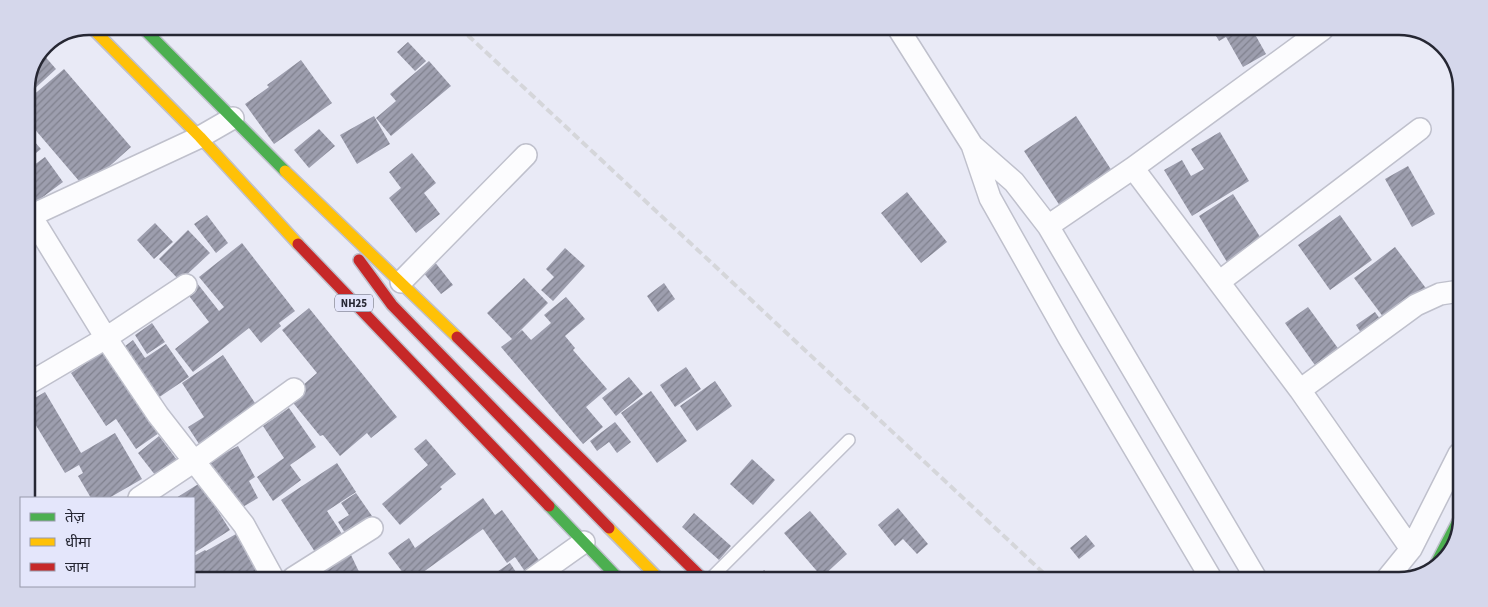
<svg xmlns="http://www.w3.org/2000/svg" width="1488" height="607" viewBox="0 0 1488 607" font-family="'Source Sans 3','Noto Sans Devanagari',sans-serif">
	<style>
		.building { fill: url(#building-hatch) }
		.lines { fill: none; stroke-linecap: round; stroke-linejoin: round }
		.lane-casing { stroke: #bfc0cc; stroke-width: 14 }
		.street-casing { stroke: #bfc0cc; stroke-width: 24 }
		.fast-casing { stroke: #bfc0cc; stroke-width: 14 }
		.slow-casing { stroke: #bfc0cc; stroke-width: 14 }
		.jam-casing { stroke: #bfc0cc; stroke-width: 14 }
		.lane { stroke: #fcfcfe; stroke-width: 11 }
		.street { stroke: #fcfcfe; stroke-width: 21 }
		.fast { stroke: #4caf50; stroke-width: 11 }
		.slow { stroke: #ffc107; stroke-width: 11 }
		.jam { stroke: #c62828; stroke-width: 11 }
		.rail { stroke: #d5d6da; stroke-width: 4; stroke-dasharray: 8 4; stroke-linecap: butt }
		.labels { text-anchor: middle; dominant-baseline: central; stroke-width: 5; stroke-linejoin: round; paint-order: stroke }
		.shield { fill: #e4e6fb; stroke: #5f606f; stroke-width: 1 }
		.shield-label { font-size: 11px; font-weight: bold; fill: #262733 }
		.rim { fill: none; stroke: #262733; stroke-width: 2.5 }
	</style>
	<defs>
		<pattern id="building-hatch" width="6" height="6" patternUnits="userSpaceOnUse" patternTransform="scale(1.25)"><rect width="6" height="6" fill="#9d9eae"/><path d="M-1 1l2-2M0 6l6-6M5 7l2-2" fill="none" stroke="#80818e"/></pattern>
	</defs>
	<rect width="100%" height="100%" fill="#e9eaf6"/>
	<path class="building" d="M1212,29H1252L1266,54L1243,67L1226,37L1219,41Z
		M408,42L426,61L415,71L397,52Z
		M42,53L56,69L30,93L26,89V85Z
		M301,60L332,103L274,144L245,104L269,87L267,85Z
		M429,61L451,86L391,136L376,118L396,101L390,94Z
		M64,69L131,147L85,188L26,119V92L31,97Z
		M374,116L390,144L357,164L340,135Z
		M1076,116L1112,171L1062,209L1024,151Z
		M319,129L335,146L309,168L294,150Z
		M26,132L41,149L26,161Z
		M1220,132L1249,181L1192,216L1164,170L1182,160L1191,176L1204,169L1191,149Z
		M412,153L436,183L424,193L440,214L416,233L389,198L401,188L389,172Z
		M45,157L63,182L36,202L26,189V171Z
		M1408,166L1435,214L1412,227L1385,179Z
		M907,192L947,242L921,263L881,213Z
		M1233,194L1262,240L1227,262L1199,216Z
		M207,215L228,243L216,253L194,224Z
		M1340,215L1372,260L1330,290L1298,245Z
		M155,223L173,242L154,259L137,240Z
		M188,230L210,253L180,281L159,259Z
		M242,243L295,311L279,323L281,326L261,343L249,328L193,372L175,349L209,322L186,292L197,283L219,311L224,307L199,277Z
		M1395,247L1428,291L1387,322L1354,278Z
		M565,248L585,266L553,301L541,290L554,277L546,269Z
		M434,261L453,285L441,294L422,271Z
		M524,278L548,303L515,336L522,330L531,340L551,323L544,315L566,297L585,319L565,336L575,348L573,350L607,389L586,407L603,427L583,444L501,347L512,339L487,313Z
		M664,283L675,299L658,312L647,296Z
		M1308,307L1340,351L1317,368L1285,323Z
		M309,308L397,417L371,438L367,433L340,456L323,435L320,436L290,399L302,386L317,373L282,330Z
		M1375,312L1383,323L1363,336L1356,325Z
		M152,323L165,342L147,354L135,335Z
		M133,340L145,358L166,344L189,377L158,398L124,347Z
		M104,351L159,433L136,449L116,419L106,426L71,373Z
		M223,355L259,409L201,447L188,427L204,417L182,383Z
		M686,367L701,389L675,407L660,385Z
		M629,377L643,394L616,416L602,398Z
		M715,381L732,406L697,431L680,406Z
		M651,391L687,441L657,463L621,413Z
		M45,392L81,453L115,433L142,479L109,498H91L78,476L83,473L79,465L65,473L26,409V403Z
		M289,408L316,447L290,465L301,480L273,501L257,477L284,458L263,426Z
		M615,422L631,442L617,453L609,442L597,451L590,441Z
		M159,436L180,464L159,480L138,453Z
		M426,439L456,474L440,487L442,489L400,525L382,504L428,465L414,449Z
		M238,446L255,477L249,481L258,498L241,508L229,486L222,489L207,463Z
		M752,459L775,480L753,505L730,484Z
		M337,463L356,492L327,511L344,537L317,555L281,500Z
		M200,483L230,530L194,553V498H176Z
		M356,493L372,516L345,533L338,522L349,515L341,503Z
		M483,498L495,515L502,510L541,563L526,573L515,557L507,563L483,529L415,578H407L388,553L409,538L415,548Z
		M898,508L928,544L917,554L903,539L895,546L878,525Z
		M810,511L847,554L822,577L784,533Z
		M694,513L731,546L719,560L682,527Z
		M236,534L261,578H194V556L205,550L206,551Z
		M1086,535L1095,546L1079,559L1070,548Z
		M351,555L362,578H328L324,569Z
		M510,563L520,578H488Z
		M764,570L773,579H756Z"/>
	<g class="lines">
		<defs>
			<path id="lane" d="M710,579L849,440"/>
			<path id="street" d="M898,28L972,145L990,198L1069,338L1212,580
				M974,147L1014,182L1048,226L1257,580
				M1133,168L1323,29
				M26,212L31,216L106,338L158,415L244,525L273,578
				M26,218L200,137L233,118
				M1048,226L1133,168L1300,390L1411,549
				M401,282L526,155
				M1219,282L1420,129
				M26,385L106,338L186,285
				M1300,390L1416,305L1440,294L1460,291
				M139,498L193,462L294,389
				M293,578L372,528
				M532,579L584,542
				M1385,581L1411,549L1459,454"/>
			<path id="fast" d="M141,26L285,171
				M549,506L619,579
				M1432,571L1458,521"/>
			<path id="slow" d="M90,26L200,137L298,244
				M285,171L457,337
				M609,528L659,579"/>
			<path id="jam" d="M298,244L549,506
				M359,260L392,305L609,528
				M457,337L703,579"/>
		</defs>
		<use href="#lane" class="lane-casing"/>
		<use href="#street" class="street-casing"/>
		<use href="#fast" class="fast-casing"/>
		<use href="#slow" class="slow-casing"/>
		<use href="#jam" class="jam-casing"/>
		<use href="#lane" class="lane"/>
		<use href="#street" class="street"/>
		<use href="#fast" class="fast"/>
		<use href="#slow" class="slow"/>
		<use href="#jam" class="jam"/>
		<path class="rail" d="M459,27L1051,580"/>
	</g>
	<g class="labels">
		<rect class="shield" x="335" y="294.5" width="38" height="17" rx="4"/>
		<g class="shield-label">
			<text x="354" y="303">NH25</text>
		</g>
	</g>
	<path d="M0 0H1488V607H0ZM89 35H1399A54 54 0 0 1 1453 89V518A54 54 0 0 1 1399 572H89A54 54 0 0 1 35 518V89A54 54 0 0 1 89 35Z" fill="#d5d7eb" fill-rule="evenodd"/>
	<path class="rim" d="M89 35H1399A54 54 0 0 1 1453 89V518A54 54 0 0 1 1399 572H89A54 54 0 0 1 35 518V89A54 54 0 0 1 89 35Z"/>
	<rect x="20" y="497" width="175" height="90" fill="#e4e6fb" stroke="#989aab"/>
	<rect x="30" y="513" width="25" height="8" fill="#4caf50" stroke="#989aab"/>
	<text x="65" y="522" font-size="15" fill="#262733">तेज़</text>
	<rect x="30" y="538" width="25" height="8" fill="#ffc107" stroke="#989aab"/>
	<text x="65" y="547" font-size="15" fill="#262733">धीमा</text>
	<rect x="30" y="563" width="25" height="8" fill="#c62828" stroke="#989aab"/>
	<text x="65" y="572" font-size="15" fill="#262733">जाम</text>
</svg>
